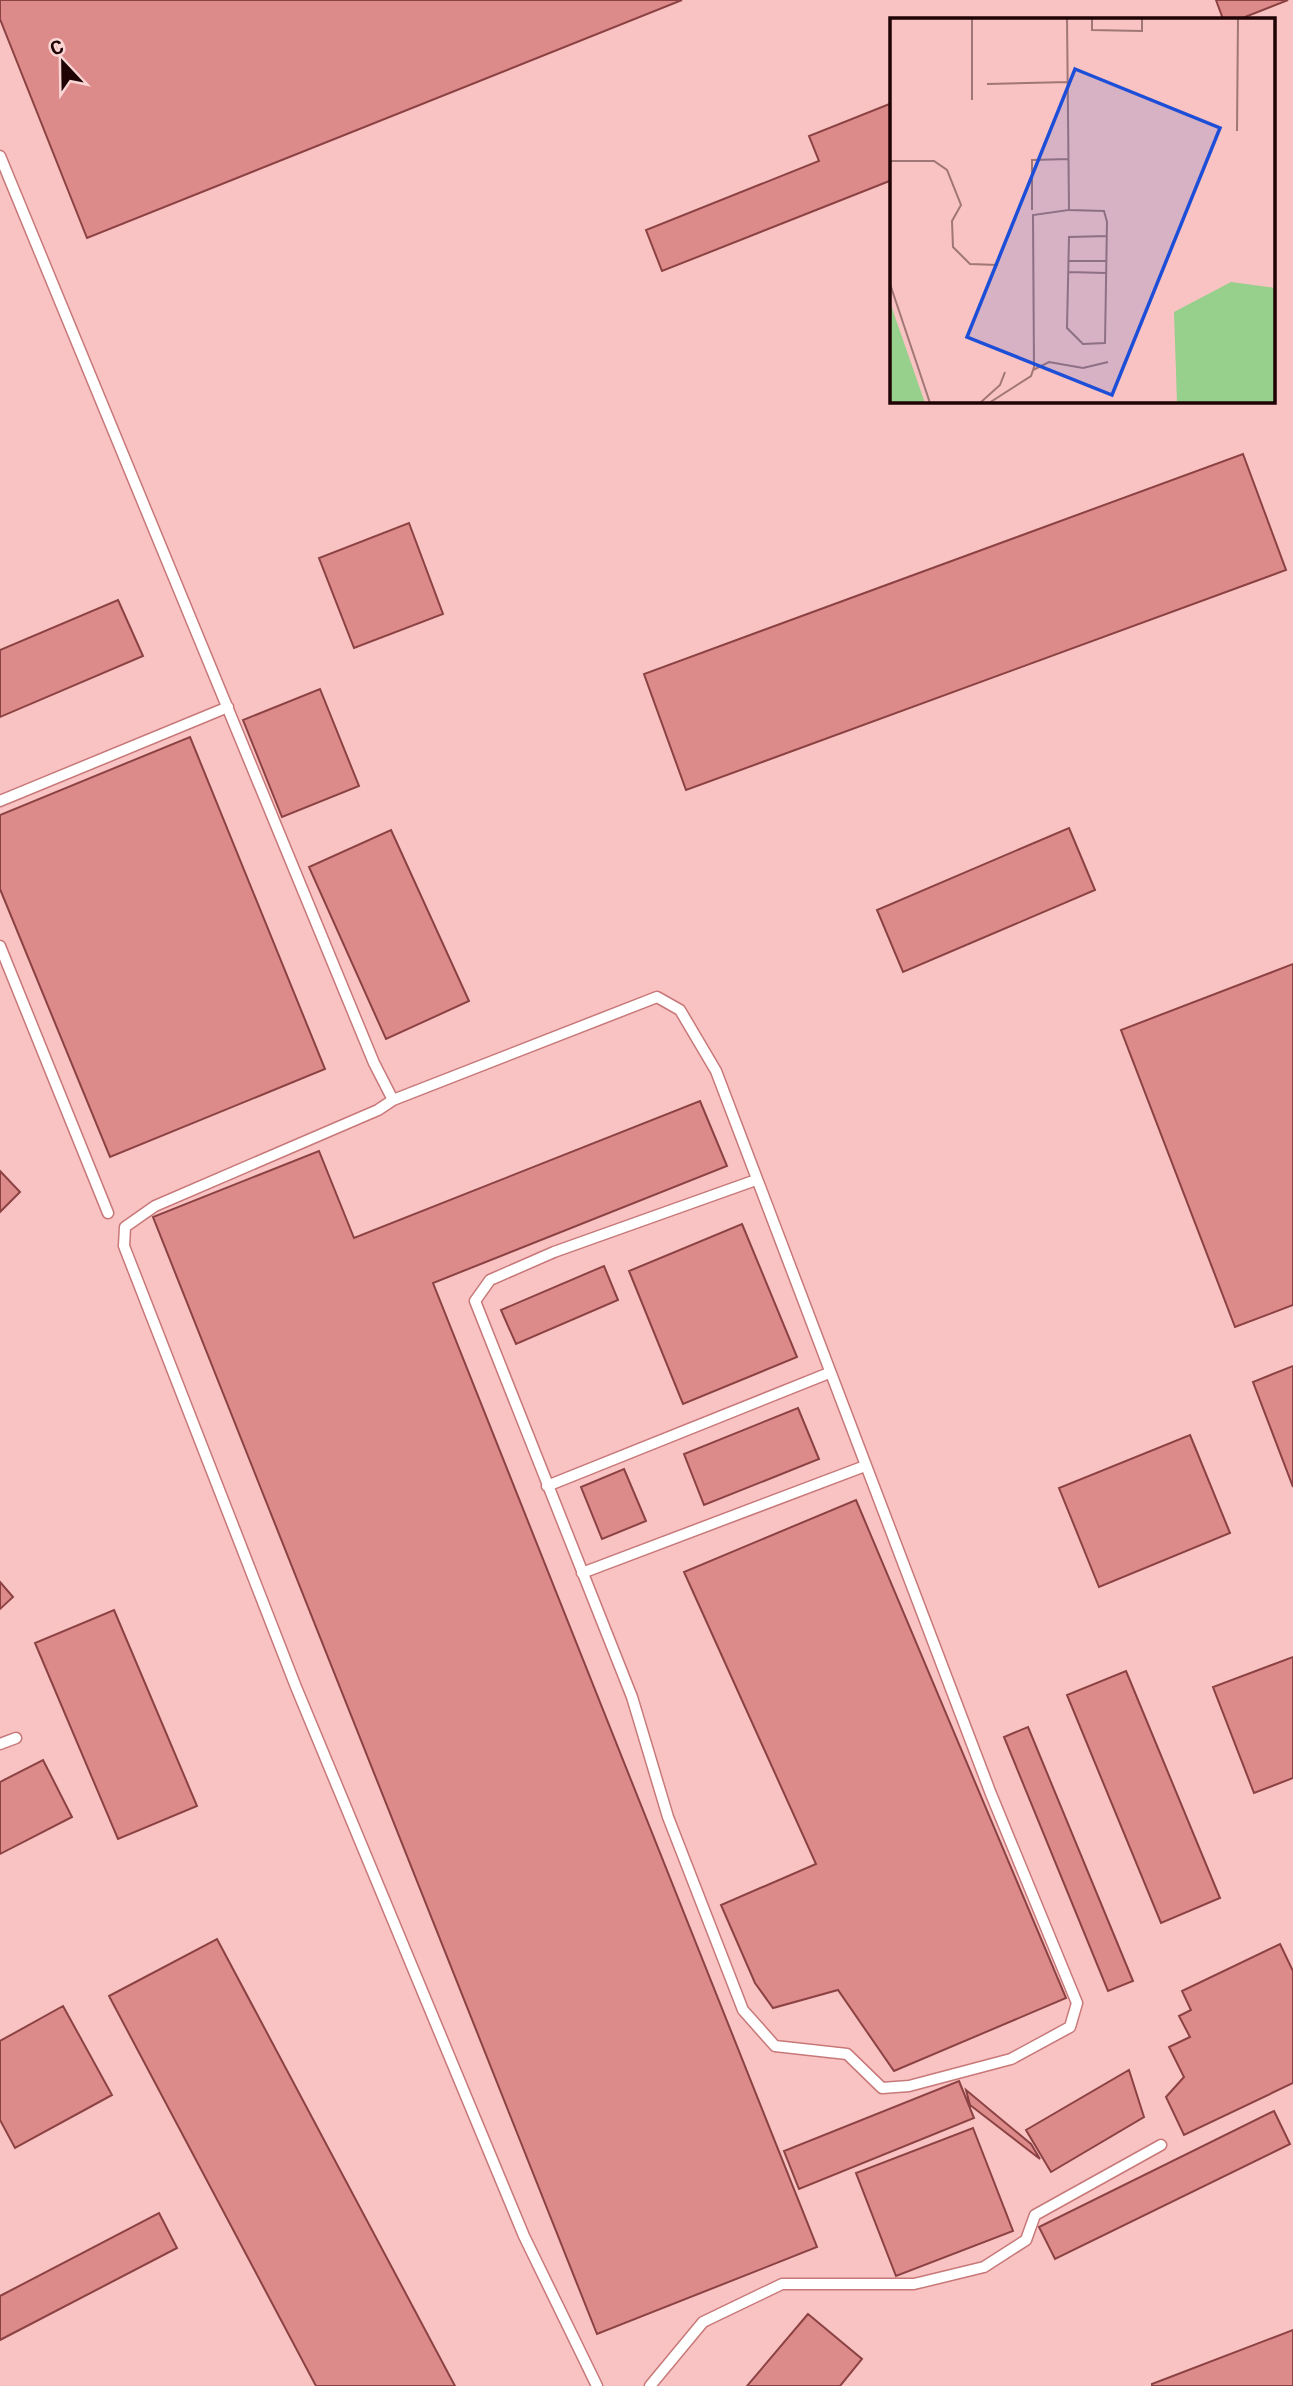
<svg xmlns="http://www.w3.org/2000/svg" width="1293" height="2386" viewBox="0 0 1293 2386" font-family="Roboto,sans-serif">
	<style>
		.building { fill: #dd8b8a; stroke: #8c4243; stroke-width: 2 }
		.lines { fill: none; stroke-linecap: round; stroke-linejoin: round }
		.lane-casing { stroke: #c87878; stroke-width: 13 }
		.lane { stroke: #fff; stroke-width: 10 }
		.inset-road { fill: none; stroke: #a17676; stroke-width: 2 }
		.view { fill: #1d4ed8; fill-opacity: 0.15; stroke: #1d4ed8; stroke-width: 3.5 }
		.inset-edge { fill: none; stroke: #1f0305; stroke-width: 3.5 }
	</style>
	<rect width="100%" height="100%" fill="#f8c3c2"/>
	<path class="building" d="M0,0H682L87,238L0,19Z
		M1216,0H1288L1240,19H1223Z
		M892,103V180L662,271L646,230L819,161L809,136Z
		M1243,454L1286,570L686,790L644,674Z
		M409,523L443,614L354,648L319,558Z
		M118,600L143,656L0,717V650Z
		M320,689L359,786L282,817L243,720Z
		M190,737L325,1069L110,1157L0,889V815Z
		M1069,828L1095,890L903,972L877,910Z
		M391,830L469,1001L386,1039L309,867Z
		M1293,964V1305L1235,1327L1121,1030Z
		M700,1101L727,1166L433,1283L817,2247L597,2334L153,1217L319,1151L354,1238Z
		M0,1171L20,1192L0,1212Z
		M742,1224L797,1357L683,1404L629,1271Z
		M604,1266L618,1300L516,1344L501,1310Z
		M1293,1366V1487L1253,1382Z
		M798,1408L819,1459L704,1505L684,1454Z
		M1190,1435L1230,1533L1099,1587L1059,1488Z
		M624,1469L646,1521L602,1539L581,1487Z
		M856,1500L1066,1998L894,2071L838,1990L773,2008L755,1983L721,1905L816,1864L684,1572Z
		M0,1582L13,1597L0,1609Z
		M114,1610L197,1806L118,1839L35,1643Z
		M1293,1657V1778L1254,1793L1213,1687Z
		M1126,1671L1220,1898L1161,1923L1067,1695Z
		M1028,1727L1133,1981L1108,1991L1004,1737Z
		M43,1760L72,1817L0,1854V1782Z
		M217,1939L455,2386H316L109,1996Z
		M1280,1944L1293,1971V2083L1184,2135L1166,2097L1184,2077L1169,2047L1190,2037L1179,2016L1191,2010L1182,1991Z
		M63,2006L112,2095L15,2148L0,2120V2041Z
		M1129,2070L1144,2117L1051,2172L1026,2130Z
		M959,2081L974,2118L799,2189L784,2151Z
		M966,2090L1031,2144L1040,2159L970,2105Z
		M1274,2111L1290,2144L1055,2259L1039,2227Z
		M973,2128L1013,2231L896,2276L856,2173Z
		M159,2213L177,2248L0,2340V2296Z
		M808,2314L862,2359L840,2386H747Z
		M1293,2330V2386H1152V2384Z"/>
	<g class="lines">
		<defs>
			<path id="lane" d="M0,156L374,1063L393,1100L378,1110L155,1206L125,1227L124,1246L296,1687L524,2236L597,2386
				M0,801L228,707
				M0,946L108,1213
				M393,1100L657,997L680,1010L716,1071L991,1794L1077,2003L1070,2027L1011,2059L909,2086L882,2088L847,2054L775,2046L743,2010L668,1817L632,1697L475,1301L490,1280L554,1252L756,1180
				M547,1486L829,1373
				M582,1573L865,1466
				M0,1744L16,1738
				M650,2386L703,2322L782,2284H914L984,2267L1026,2240L1035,2215L1161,2145"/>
		</defs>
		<use href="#lane" class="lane-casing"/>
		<use href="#lane" class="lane"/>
	</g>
	<g transform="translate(890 18)">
		<rect width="385" height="385" fill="#f8c3c2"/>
		<path d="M341,264L385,270V385H287L284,294ZM0,283L4,296L35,385H0Z" fill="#97cf8c"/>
		<path class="inset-road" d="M82,0V82M202,0V12L252,13V0M97,66L178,64M347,113L348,0M0,143H44L57,152L71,187L62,203L63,229L80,246L108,247M142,192V142L179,141M179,192L214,193L217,204L215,325L193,326L177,310L179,219L217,218M179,243H216M179,254L216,255M0,266L40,385M143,352L159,344L193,350L218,344M90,385L110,367L115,354M99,385L141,358L144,349L143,197L179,192L177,0"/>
		<path class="view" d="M185,51L330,110L222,377L77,319Z"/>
		<rect width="385" height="385" class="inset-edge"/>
	</g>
	<g transform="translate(63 63) rotate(338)" stroke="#f9d5d4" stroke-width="5" paint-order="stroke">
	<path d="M0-5L12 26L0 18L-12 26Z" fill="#1f0305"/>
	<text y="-10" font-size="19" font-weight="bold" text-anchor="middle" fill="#1f0305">С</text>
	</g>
</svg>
